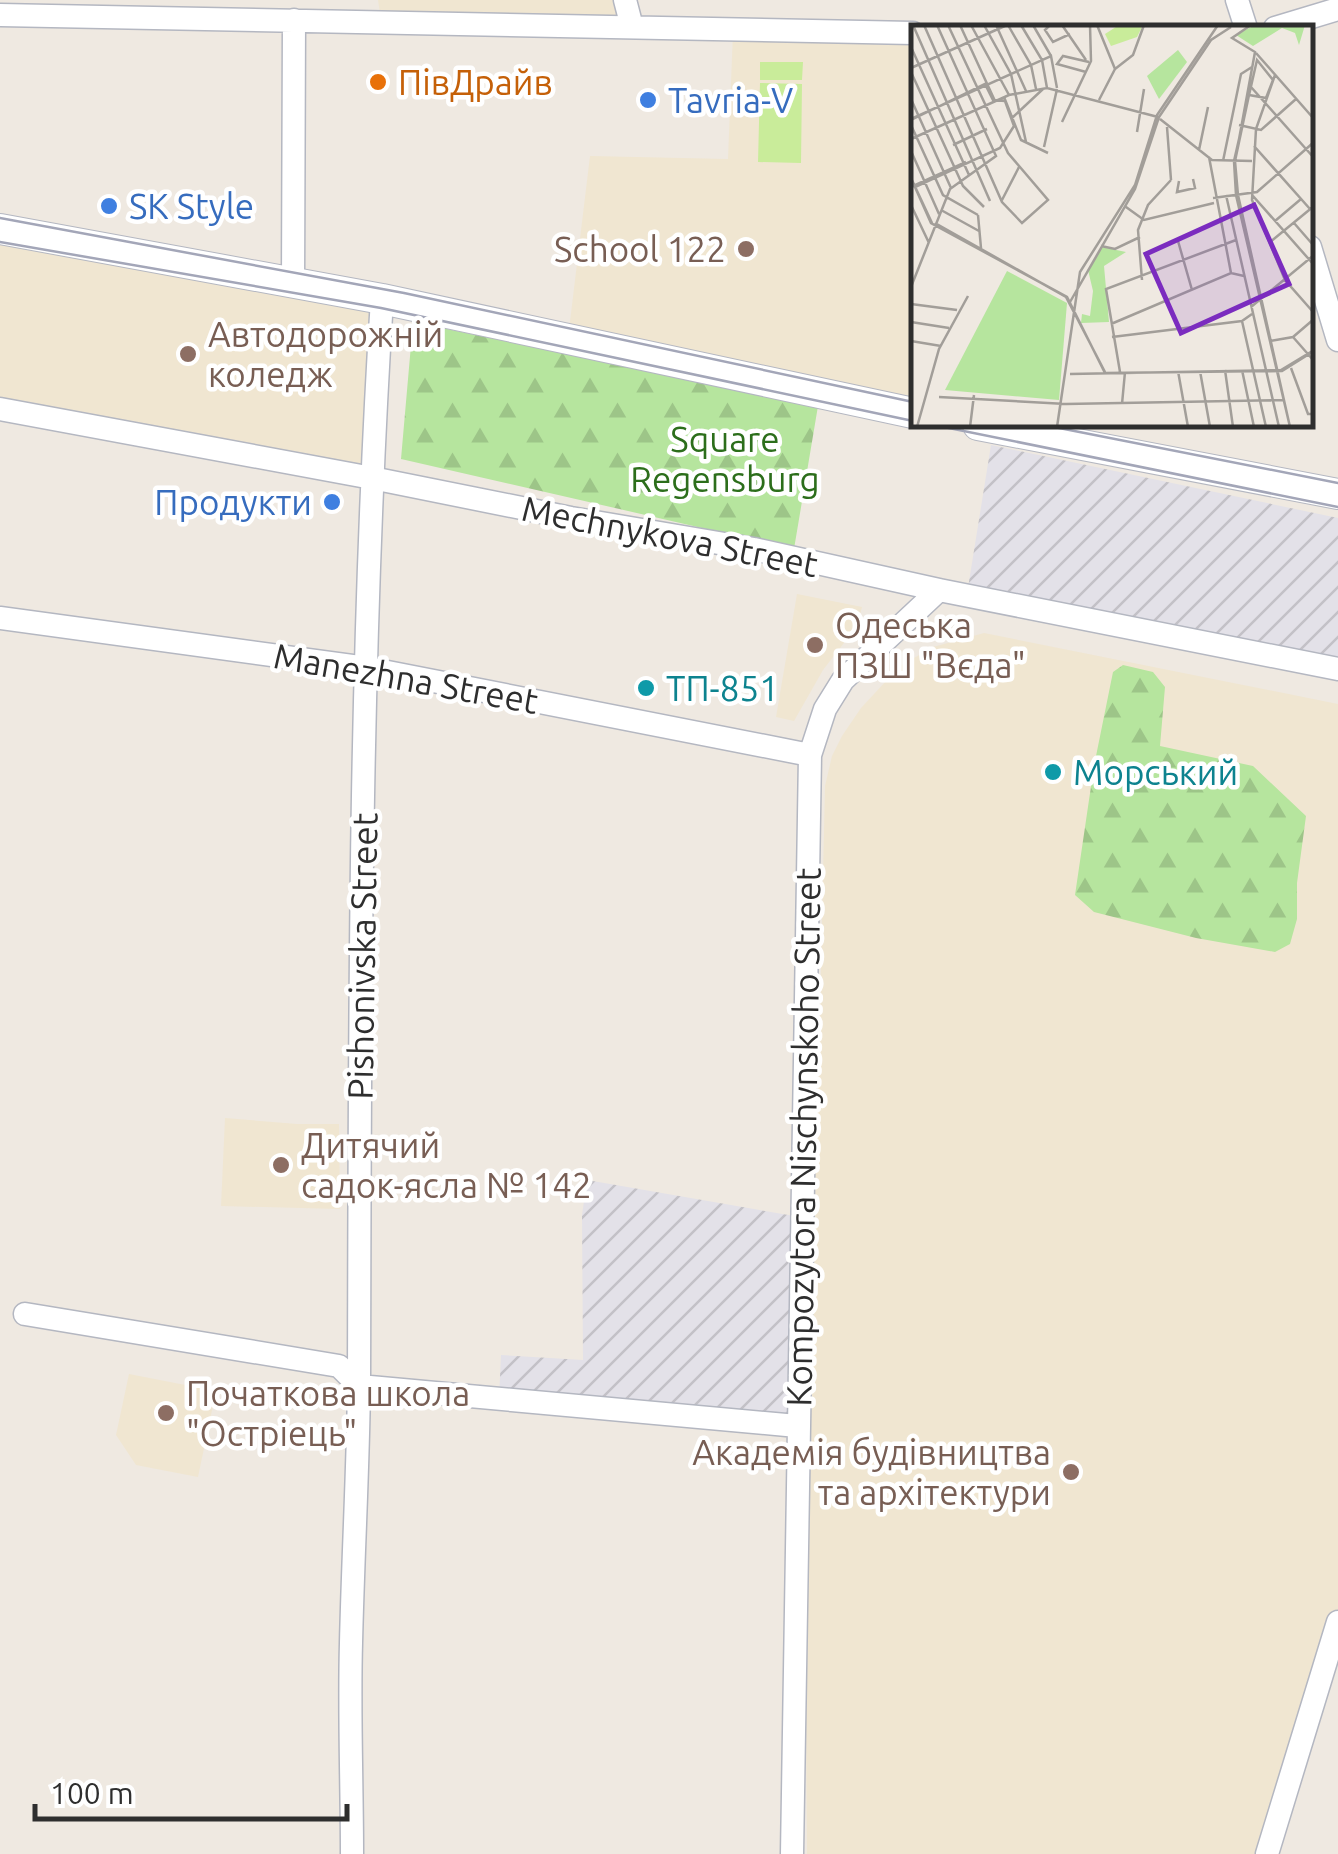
<svg xmlns="http://www.w3.org/2000/svg" width="1338" height="1854" viewBox="0 0 1338 1854" font-family="Ubuntu,sans-serif">
	<style>
		.industrial { fill: url(#industrial-furrows) }
		.education { fill: #f0e6d1 }
		.forest { fill: url(#forest-firs) }
		.pitch { fill: #c9ec9a }
		.lines { fill: none; stroke-linecap: round; stroke-linejoin: round }
		.minor-casing { stroke: #b4b7c1; stroke-width: 25 }
		.secondary-casing { stroke: #b4b7c1; stroke-width: 32 }
		.minor { stroke: #fff; stroke-width: 22 }
		.secondary { stroke: #fff; stroke-width: 30 }
		.tram { stroke: #a3a6b8; stroke-width: 2.5 }
		.food-dot { fill: #e8710a; stroke: #fff; stroke-width: 4 }
		.shop-dot { fill: #3f7fe0; stroke: #fff; stroke-width: 4 }
		.education-dot { fill: #8d6e63; stroke: #fff; stroke-width: 4 }
		.culture-dot { fill: #0f9aa8; stroke: #fff; stroke-width: 4 }
		.labels { text-anchor: middle; dominant-baseline: central; stroke-width: 9; stroke-linejoin: round; paint-order: stroke }
		.food-label { font-size: 35px; fill: #c56008; stroke: #fff; text-anchor: start }
		.shop-label { font-size: 35px; fill: #366cbe; stroke: #fff; text-anchor: start }
		.education-label { font-size: 35px; fill: #785e54; stroke: #fff; text-anchor: start }
		.park-label { font-size: 35px; fill: #2c6e1b; stroke: #fff }
		.street-label { font-size: 35px; fill: #2e2e2e; stroke: #fff }
		.culture-label { font-size: 35px; fill: #0d838f; stroke: #fff; text-anchor: start }
		.inset-road { fill: none; stroke: #a29e99; stroke-width: 2.5 }
		.view { fill: #7b2cbf; fill-opacity: 0.15; stroke: #7b2cbf; stroke-width: 5 }
		.inset-edge { fill: none; stroke: #2e2e2e; stroke-width: 5 }
	</style>
	<defs>
		<pattern id="industrial-furrows" width="10" height="10" patternUnits="userSpaceOnUse" patternTransform="scale(2.5)"><rect width="10" height="10" fill="#e3e1e8"/><path d="M-1 1l2-2M0 10L10 0M9 11l2-2" fill="none" stroke="#c3c1c7"/></pattern>
		<pattern id="forest-firs" width="22" height="20" patternUnits="userSpaceOnUse" patternTransform="scale(2.5)"><rect width="22" height="20" fill="#b6e59e"/><path d="M5 1l3.5 6h-7zM16 11l3.5 6h-7z" fill="#9dc588"/></pattern>
	</defs>
	<rect width="100%" height="100%" fill="#efe9e1"/>
	<path class="industrial" d="M991,445L1338,518V667L967,594Z
		M587,1180L800,1217L796,1425L499,1399L501,1355L583,1360L582,1215Z"/>
	<path class="education" d="M378,0H623L630,26L381,19Z
		M733,32L913,35V410L568,338L590,156L728,159Z
		M0,230L379,301L371,477L0,406Z
		M797,594L862,607L857,626L823,670L794,721L776,717Z
		M984,633L1338,704V1640L1263,1854H807L803,1266H811L818,1107L825,786L832,756L842,736L861,708L900,666L933,647Z
		M225,1118L297,1124H339L340,1209L221,1206Z
		M129,1374L216,1391L198,1477L136,1465L116,1435Z"/>
	<path class="forest" d="M413,322L818,406L794,549L401,459Z
		M1123,665L1153,672L1165,687L1160,746L1253,766L1306,816L1297,883V919L1290,944L1275,952L1196,938L1094,912L1075,895L1094,766L1113,672Z"/>
	<path class="pitch" d="M760,62H803L802,80H760Z
		M760,83L802,84L801,163L758,162Z"/>
	<g class="lines">
		<defs>
			<path id="minor" d="M625,0L632,27
				M1237,0L1246,28
				M0,15L913,33
				M1275,28L1338,9
				M1310,247L1338,340
				M293,284L294,20
				M0,409L372,478L571,518L754,549L939,590L1338,669
				M0,618L367,668L810,755
				M25,1314L339,1366L359,1386L797,1426
				M352,1854C352,1784 349,1713 351,1643C353,1557 358,1471 359,1385C360,1023 359,660 382,299
				M792,1854L810,755L825,709L843,680L939,590
				M1267,1854L1338,1622"/>
			<path id="secondary" d="M0,229L382,299L913,413
				M978,425L1338,494"/>
		</defs>
		<use href="#minor" class="minor-casing"/>
		<use href="#secondary" class="secondary-casing"/>
		<use href="#minor" class="minor"/>
		<use href="#secondary" class="secondary"/>
		<path class="tram" d="M0,218L404,293L913,402
			M0,242L381,308L913,421
			M934,425L1338,507
			M1044,425L1338,483"/>
	</g>
	<circle class="food-dot" cx="378" cy="82" r="10"/>
	<g class="shop-dot">
		<circle cx="648" cy="100" r="10"/>
		<circle cx="109" cy="206" r="10"/>
		<circle cx="332" cy="502" r="10"/>
	</g>
	<g class="education-dot">
		<circle cx="746" cy="249" r="10"/>
		<circle cx="188" cy="354" r="10"/>
		<circle cx="815" cy="645" r="10"/>
		<circle cx="281" cy="1165" r="10"/>
		<circle cx="166" cy="1413" r="10"/>
		<circle cx="1071" cy="1472" r="10"/>
	</g>
	<g class="culture-dot">
		<circle cx="646" cy="688" r="10"/>
		<circle cx="1053" cy="772" r="10"/>
	</g>
	<g class="labels">
		<g class="food-label">
			<text x="398" y="82">ПівДрайв</text>
		</g>
		<g class="shop-label">
			<text x="668" y="100">Tavria-V</text>
			<text x="129" y="206">SK Style</text>
			<text x="312" y="502" text-anchor="end">Продукти</text>
		</g>
		<g class="education-label">
			<text x="726" y="249" text-anchor="end">School 122</text>
			<text x="208" y="334">Автодорожній<tspan x="208" dy="40">коледж</tspan></text>
			<text x="835" y="625">Одеська<tspan x="835" dy="40">ПЗШ "Вєда"</tspan></text>
			<text x="301" y="1145">Дитячий<tspan x="301" dy="40">садок-ясла № 142</tspan></text>
			<text x="186" y="1393">Початкова школа<tspan x="186" dy="40">"Остріець"</tspan></text>
			<text x="1051" y="1452" text-anchor="end">Академія будівництва<tspan x="1051" dy="40">та архітектури</tspan></text>
		</g>
		<g class="park-label">
			<text x="725" y="439">Square<tspan x="725" dy="40">Regensburg</tspan></text>
		</g>
		<g class="street-label">
			<text transform="translate(670 536) rotate(11)">Mechnykova Street</text>
			<text transform="translate(406 678) rotate(10)">Manezhna Street</text>
			<text transform="translate(362 956) rotate(-89)">Pishonivska Street</text>
			<text transform="translate(803 1137) rotate(-89)">Kompozytora Nischynskoho Street</text>
		</g>
		<g class="culture-label">
			<text x="666" y="688">ТП-851</text>
			<text x="1073" y="772">Морський</text>
		</g>
	</g>
	<g transform="translate(911 25)">
		<rect width="402" height="402" fill="#efe9e1"/>
		<path d="M344,0H394L388,20L384,8L371,3L342,21L325,10ZM191,222L215,227L193,241L198,297L170,298L171,289L179,291L182,266L177,245Z" fill="#b6e59e"/>
		<path d="M267,25L276,37L248,74L236,51Z" fill="#b6e59e"/>
		<path d="M96,246L156,278L148,375L34,365Z" fill="#b6e59e"/>
		<path d="M208,0H232L226,12L200,21L194,9Z" fill="#c9ec9a"/>
		<path class="inset-road" d="M2,0L79,176M13,0L91,177L111,198L137,175L97,128L37,0M49,0L84,76M60,0L98,70M73,0L100,49L115,117M85,0L115,66M97,0L120,40L125,64M110,0L131,35L136,63M122,0L140,31M139,0L134,5L142,17L159,9M151,0L175,35M186,0L204,44L188,75M340,0L321,13L344,27L324,136L326,170L379,402M0,22L58,150M345,28L403,94M0,43L96,0M204,44L222,30L233,0M0,47L52,161L73,182M175,47L146,39L152,31L178,37M364,50L345,104L341,175L374,255L403,288M340,62L403,133M93,72L110,115L137,128M0,74L40,163M101,93L132,64M0,94L140,31L146,63M249,94L301,135L341,136M0,95L74,59L82,75L94,76L103,101L89,123L4,162L20,198L156,272L194,348L371,346L403,326M151,97L180,36L179,0M0,100L32,170L67,190M328,100L350,105L385,74M256,102L260,155M226,107L233,64M0,114L98,70L136,63L247,92M42,120L76,104M343,121L399,184M133,122L146,64M288,125L297,82M0,126L28,189M298,132L320,248M312,136L330,49L341,42M0,153L21,198M268,156L266,167L284,163L282,154M0,162L55,137M315,170L368,402M342,171L403,240M302,173L346,167L403,117M91,175L108,142M0,180L18,218M215,182L233,195L303,178M30,185L68,206M67,190L70,223M364,196L390,174M24,198L155,272L194,347M383,198L403,221M267,216L281,265M358,218L403,181M190,221L204,224L229,212M231,255L227,205L237,180L260,155M0,262L39,164L85,131L26,0M159,277L224,164L248,92L300,15L320,2M0,279L46,285M340,282L403,230M331,296L355,402M0,297L38,303M200,299L320,248L333,251M201,312L331,296L341,289M382,312L403,336M0,316L30,321M359,316L382,312L403,294M380,343L397,389H403M314,345L322,402M331,345L343,402M267,346L277,402M289,346L299,402M209,347L195,264L325,215M159,349L370,345L403,325M28,372L155,379L373,375M211,379L214,347M6,402L28,324L57,271M59,402L63,370M146,402L169,247L224,160L246,90L307,0M379,402L325,170L323,136L346,35L362,55L355,73L338,70L324,136L327,170L379,402"/>
		<path class="view" d="M343,180L378,259L270,308L235,229Z"/>
		<rect width="402" height="402" class="inset-edge"/>
	</g>
	<path d="M35 1804v15h312v-15" fill="none" stroke="#2e2e2e" stroke-width="5"/>
	<text x="50" y="1804" font-size="30" fill="#2e2e2e" stroke="#ffffff" stroke-width="8" paint-order="stroke">100 m</text>
</svg>
